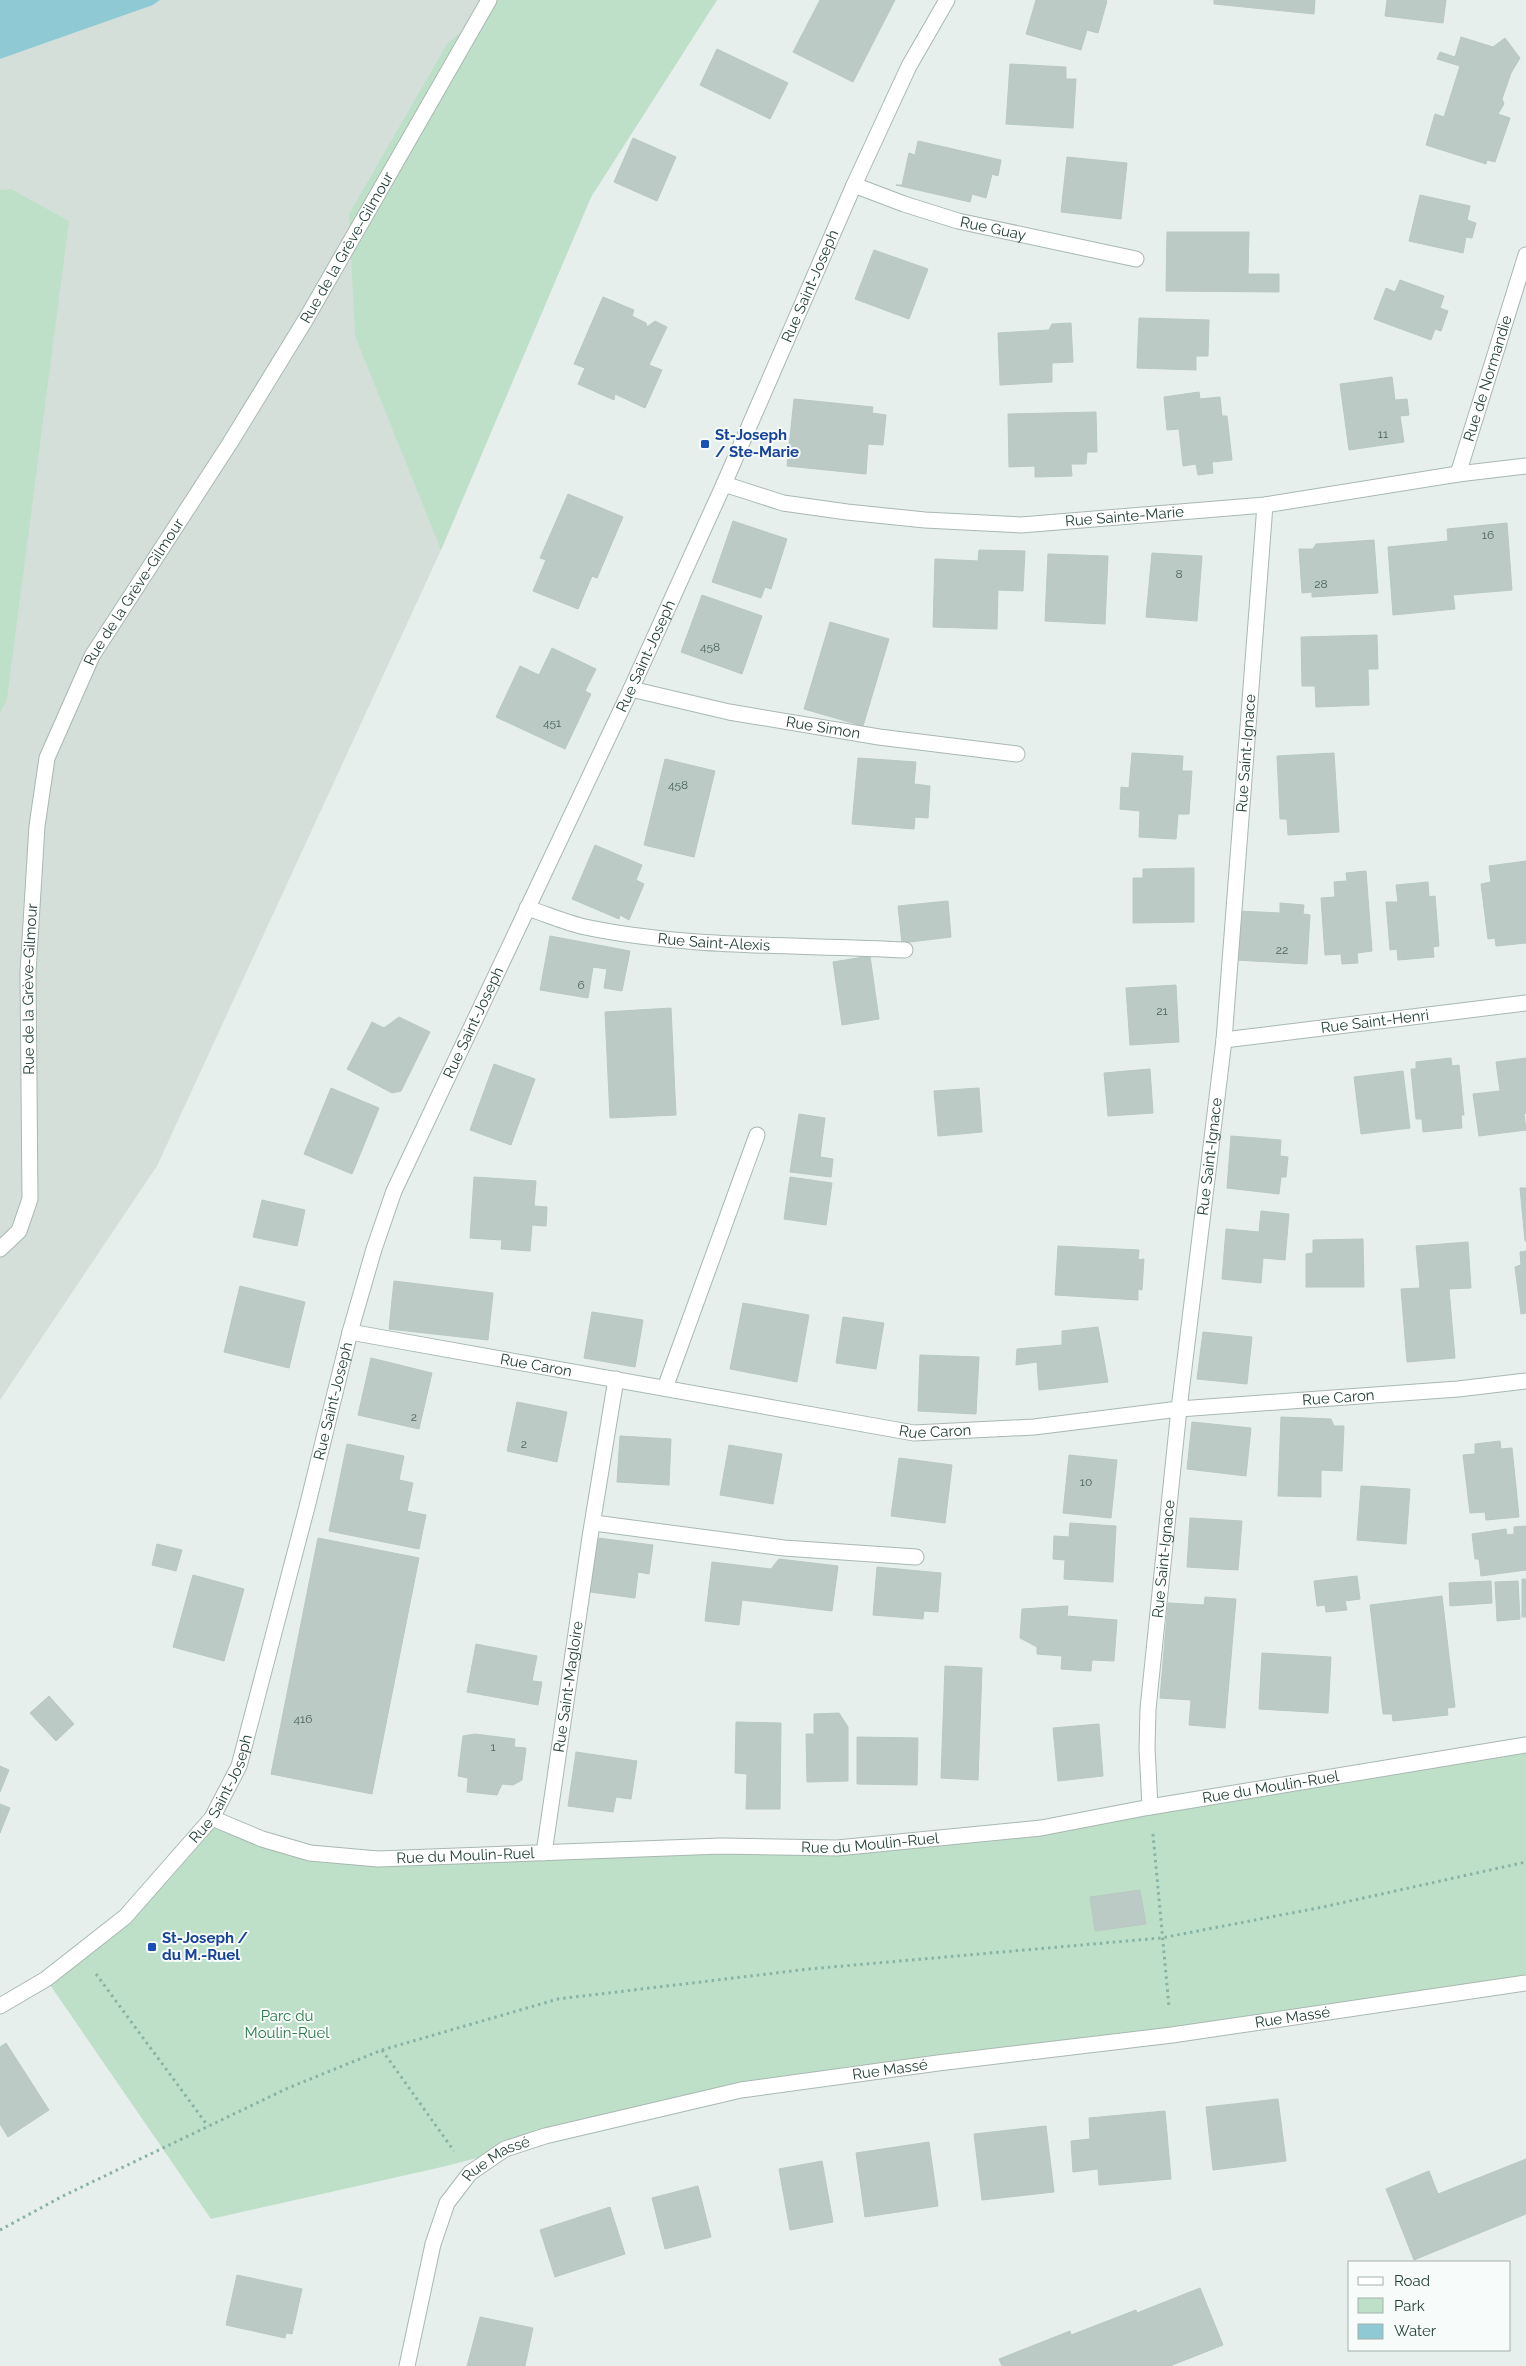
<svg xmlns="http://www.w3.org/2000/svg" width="1526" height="2366" viewBox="0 0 1526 2366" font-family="Raleway,sans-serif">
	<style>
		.built { fill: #d4dfda }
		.green { fill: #bfe0c8 }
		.water { fill: #8ec9d4 }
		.building { fill: #bbcac4; stroke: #b8c9c2 }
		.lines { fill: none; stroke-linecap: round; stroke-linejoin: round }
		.minor-casing { stroke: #a8b8b2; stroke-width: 17 }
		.path { stroke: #86b3a5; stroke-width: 3; stroke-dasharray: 2.5 4; stroke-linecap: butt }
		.minor { stroke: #fff; stroke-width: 15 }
		.transit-dot { fill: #1a4fb4; stroke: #f7fbf9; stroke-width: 2 }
		.labels { text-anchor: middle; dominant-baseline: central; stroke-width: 4; stroke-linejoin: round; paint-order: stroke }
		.number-label { font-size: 12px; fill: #4a645c }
		.street-label { font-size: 15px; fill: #24423a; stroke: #f7fbf9 }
		.transit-label { font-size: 15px; font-weight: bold; fill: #164399; stroke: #f7fbf9; text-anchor: start }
		.park-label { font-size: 15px; fill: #2d7a4b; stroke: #f7fbf9 }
	</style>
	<rect width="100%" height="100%" fill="#e6efeb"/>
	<path class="built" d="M160,0H717L591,197L441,550L157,1166L0,1400V59L153,5Z"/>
	<path class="green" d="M497,0H717L591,197L441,550L355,336L349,214L447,44Z
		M11,189L69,221L7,699L0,713V190Z
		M1526,1745V1983L741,2090L442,2167L211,2219L46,1979L80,1952L212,1818L310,1853L837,1848L1041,1828Z"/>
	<path class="water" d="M0,0H160L153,5L0,59Z"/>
	<path class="building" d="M820,0H895L853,82L793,52Z
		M1036,0H1104L1107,1L1098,33L1087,30L1081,50L1026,34Z
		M1214,0H1315L1314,14L1214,4Z
		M1387,0H1446L1443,23L1385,16Z
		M1461,37L1493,47L1505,38L1520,58L1511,73L1502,99L1504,104L1498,114L1510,118L1495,162L1487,160L1486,164L1426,145L1435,114L1444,117L1460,66L1437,59L1440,52L1455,57Z
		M717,49L788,83L770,119L700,85Z
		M1010,64L1066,67V79H1076L1073,128L1006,124Z
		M633,138L676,157L657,201L614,182Z
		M918,141L1001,160L998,176L992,174L986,198L972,194L970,202L896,185H902L909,153L915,155Z
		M1067,157L1127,163L1121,219L1061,212Z
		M1420,195L1470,206L1467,220L1476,223L1472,238L1466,237L1463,253L1409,241Z
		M1167,232H1249L1248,274H1279V292L1166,291Z
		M874,250L928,269L909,319L855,299Z
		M1400,280L1444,296L1440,308L1448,311L1441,331L1435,329L1431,340L1374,319L1386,288L1395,292Z
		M603,297L634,310L632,316L646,323L647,327L655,321L667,327L649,365L662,370L645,408L615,394L614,400L578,384L585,368L574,364Z
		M1139,318L1209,320L1208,356H1196V370L1137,368Z
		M1071,323L1073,362L1052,363V382L1000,385L998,333L1049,330L1052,324Z
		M1392,377L1395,400L1407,399L1409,415L1400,416L1404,442L1349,450L1340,384Z
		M1199,392L1200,399L1220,397L1222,416H1227L1232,460L1212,462L1213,473L1198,475L1196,464L1183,466L1179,429L1167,430L1164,397Z
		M794,399L873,407L872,413L886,415L883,445L868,444L866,474L787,466Z
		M1096,412L1097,452H1087L1086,464H1071L1072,476L1035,477V466L1009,467L1008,414Z
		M568,494L623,517L597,578L592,576L578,609L533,591L546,560L540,558Z
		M733,521L787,539L771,589L765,587L761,598L712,582Z
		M1507,523L1512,590L1453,595L1455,609L1393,615L1388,547L1448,541L1447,529Z
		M1374,540L1378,593L1312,597V592L1302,593L1299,549H1313L1316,544Z
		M979,550L1025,551L1023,591L998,590L997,629L933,627L935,559L978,561Z
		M1152,553L1202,556L1197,621L1146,617Z
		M1048,554L1108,556L1105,624L1045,621Z
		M702,595L762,616L742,674L681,652Z
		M830,622L889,639L863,726L804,709Z
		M1377,635L1378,669H1368L1369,705L1316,707L1315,686H1302L1301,637Z
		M552,648L596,669L585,691L591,694L565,749L496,717L520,666L539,675Z
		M1132,753L1183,756L1182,771H1192L1189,814H1178L1176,839L1139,837L1140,811L1120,809L1121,787L1129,788Z
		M1334,753L1339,832L1288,835L1287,819H1280L1277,756Z
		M858,758L916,762L914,784L930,786L928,818L915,817L914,829L852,824Z
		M665,759L715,771L694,857L644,845Z
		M595,845L642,865L636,880L644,884L629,920L620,915L619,919L572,899Z
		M1526,861V943L1496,946L1495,938L1488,939L1481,884L1491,882L1489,866Z
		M1194,868V922L1133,923V878H1143V869Z
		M1366,871L1372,951L1357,953L1358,963L1342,964L1341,954L1325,955L1321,898L1335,897L1334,882L1347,881L1346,873Z
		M1428,882L1429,897L1435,896L1439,946L1433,947L1434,957L1398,960L1397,949L1390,950L1386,902H1398L1396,885Z
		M948,901L951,937L902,943L898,906Z
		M1280,903L1304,905L1303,914L1310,915L1307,964L1235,960L1238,911L1280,913Z
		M550,936L630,951L622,991L604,988L607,969L593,967L588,998L540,990Z
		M870,956L879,1019L842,1025L833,962Z
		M1176,985L1179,1042L1130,1045L1126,988Z
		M671,1008L676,1115L610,1118L605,1012Z
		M399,1017L430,1032L401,1091L392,1093L347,1069L372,1022L384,1028Z
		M1451,1058L1452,1066L1459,1065L1464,1115H1461L1462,1128L1423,1132L1422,1119H1416L1411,1069H1416V1062Z
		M1526,1058V1113L1524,1114L1526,1130L1479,1136L1473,1094L1500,1091L1496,1062Z
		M494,1064L535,1079L511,1145L470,1130Z
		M1150,1069L1153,1113L1108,1116L1104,1073Z
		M1403,1071L1410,1128L1361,1134L1354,1077Z
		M331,1088L379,1108L352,1174L304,1154Z
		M979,1088L982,1132L938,1136L934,1091Z
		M799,1114L825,1118L820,1157L833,1159L831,1177L790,1172Z
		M1231,1136L1281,1140L1280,1156L1288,1157L1286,1177H1281L1279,1194L1227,1188Z
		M474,1177L536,1181L534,1206L547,1207L546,1226L532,1225L530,1251L501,1249L502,1240L470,1238Z
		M790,1177L832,1183L826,1225L784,1219Z
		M1520,1188H1526V1241H1525Z
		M262,1200L305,1210L297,1246L253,1237Z
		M1261,1211L1289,1214L1285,1260L1263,1258L1261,1283L1222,1279L1226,1229L1259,1232Z
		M1363,1239L1364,1287H1306V1254L1313,1253V1240Z
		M1468,1242L1471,1288L1449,1289L1455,1358L1407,1362L1401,1289L1420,1288L1416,1246Z
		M1058,1246L1139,1250L1138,1260L1144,1259L1142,1290L1138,1289V1300L1055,1295Z
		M1526,1251V1313L1521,1314L1515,1267L1521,1265L1520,1252Z
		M394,1281L493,1293L488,1340L389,1329Z
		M240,1286L305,1302L289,1368L224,1352Z
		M743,1303L809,1315L797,1382L730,1369Z
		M592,1312L643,1320L635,1367L584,1358Z
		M843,1317L884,1323L876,1369L836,1363Z
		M1098,1327L1108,1382L1039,1390L1037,1362L1016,1365L1017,1349L1062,1345V1331Z
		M1203,1332L1252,1337L1247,1384L1197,1379Z
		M920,1355L979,1357L976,1414L918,1411Z
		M371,1358L432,1373L419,1429L358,1415Z
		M517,1402L567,1412L557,1462L507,1451Z
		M1281,1417L1331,1419L1334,1426H1344L1342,1471L1321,1470V1497L1278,1496Z
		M1192,1422L1251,1428L1246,1476L1187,1469Z
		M620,1436L671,1439L669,1485L617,1482Z
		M1500,1441L1501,1449L1512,1448L1519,1517L1486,1520L1485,1512L1470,1513L1463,1455L1475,1454V1444Z
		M347,1444L404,1456L399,1480L413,1483L407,1511L426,1515L419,1549L329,1531Z
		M729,1445L782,1454L773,1504L720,1495Z
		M1069,1455L1117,1460L1111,1518L1063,1513Z
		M899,1458L952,1465L945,1523L891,1516Z
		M1361,1486L1410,1489L1406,1544L1357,1540Z
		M1190,1518L1242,1521L1238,1570L1187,1567Z
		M1070,1523L1116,1526L1113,1582L1064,1579L1065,1560L1053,1559L1054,1536L1069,1537Z
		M1526,1526V1570L1481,1576L1479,1559H1475L1472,1534L1506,1529L1507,1535L1514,1534V1527Z
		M590,1537L653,1545L649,1574L638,1572L635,1598L583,1591Z
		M318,1538L419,1558L372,1794L271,1774Z
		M157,1544L182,1550L176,1571L152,1565Z
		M779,1559L838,1566L832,1611L742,1600L739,1625L705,1621L712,1562L771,1569Z
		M877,1567L941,1573L938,1612L924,1611L923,1619L873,1615Z
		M193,1575L244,1589L224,1661L173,1647Z
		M1357,1576L1360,1599L1345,1601L1347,1610L1326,1612L1325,1605L1317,1606L1314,1581Z
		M1522,1579H1526V1617H1522Z
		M1491,1581L1492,1603L1450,1606L1449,1583Z
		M1518,1581L1520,1619L1497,1621L1495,1582Z
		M1442,1596L1455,1707L1447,1708L1448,1715L1393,1721L1392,1714H1383L1370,1605Z
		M1205,1597L1236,1599L1225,1728L1189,1725L1191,1700L1160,1698L1168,1603L1204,1605Z
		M1068,1606L1067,1616L1117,1620L1114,1661L1092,1660L1091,1671L1061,1669L1062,1656L1037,1654V1647L1020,1638L1022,1609Z
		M476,1644L537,1656L532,1681L542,1682L538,1705L467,1692Z
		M1262,1653L1331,1657L1328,1713L1259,1709Z
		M945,1666L982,1668L978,1780L941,1778Z
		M49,1696L74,1724L56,1741L30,1713Z
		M839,1713L848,1727V1781L807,1782L806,1734H814V1714Z
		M736,1722L781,1723L780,1809H746L747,1774L735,1773Z
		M1099,1724L1103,1776L1058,1781L1053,1728Z
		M475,1734L515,1739L514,1747L526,1748L522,1780L513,1785L502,1784L497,1795L467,1792L468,1778L458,1776L463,1736Z
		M857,1737L918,1738L917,1785L857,1784Z
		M576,1752L637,1761L631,1799L616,1797L613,1812L568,1806Z
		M0,1766L9,1770L0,1792Z
		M0,1804L10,1808L0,1833Z
		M1140,1890L1146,1924L1095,1931L1090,1897Z
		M6,2043L49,2110L8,2137L0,2124V2047Z
		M1278,2099L1286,2161L1213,2170L1206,2107Z
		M1165,2111L1171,2179L1099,2185L1098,2169L1073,2172L1071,2141L1090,2139L1089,2118Z
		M1046,2126L1054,2192L982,2200L974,2134Z
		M929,2142L938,2206L865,2217L856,2153Z
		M1526,2159V2214L1414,2260L1386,2189L1429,2171L1438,2194Z
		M822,2161L833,2222L790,2230L779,2169Z
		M698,2186L711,2237L665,2249L652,2198Z
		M610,2207L625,2254L555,2277L540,2230Z
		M237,2275L302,2289L292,2334L286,2333L285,2338L226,2325Z
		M1200,2288L1223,2345L1170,2366H1002L999,2359L1070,2331L1071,2335L1136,2310L1137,2313Z
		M480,2317L533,2328L525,2366H467Z"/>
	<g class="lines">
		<defs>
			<g id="minor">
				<path id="s1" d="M854,185L904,204L958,221L1136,259"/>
				<path id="s2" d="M1458,474L1526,255"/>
				<path id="s3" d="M724,484L783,503L847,512L925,520L1021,525L1265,505L1458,474L1526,466"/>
				<path id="s4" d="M631,689L729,712L879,737L1017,754"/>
				<path id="s5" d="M527,908C546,914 566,923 585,927C690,949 798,944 905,950"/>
				<path id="s6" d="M1224,1040L1526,1003"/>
				<path id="s7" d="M0,1249L19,1231L30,1199L28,972L37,826L47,758L92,656L230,443L306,319L489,0"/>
				<path id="s8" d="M350,1332L914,1433L1034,1427L1179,1409L1458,1389L1526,1381"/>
				<path d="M665,1388L757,1135"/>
				<path d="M594,1523L784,1548L916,1557"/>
				<path id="s9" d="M1150,1807L1147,1748L1148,1709L1179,1409L1224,1040L1265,505"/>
				<path id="s10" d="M212,1818L262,1839L310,1853L378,1859L721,1846L837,1848L1041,1828L1150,1807L1526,1745"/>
				<path id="s11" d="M544,1853L590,1537L616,1379"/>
				<path id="s12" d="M0,2006L46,1979L125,1917L212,1818L239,1766L307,1507L350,1332L374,1249L394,1191L631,689L724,484L854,185L909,66L947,0"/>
				<path id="s13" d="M407,2366L433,2244L447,2203L470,2173L505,2149L545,2136L741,2090L938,2063L1172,2035L1526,1983"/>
			</g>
		</defs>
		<use href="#minor" class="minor-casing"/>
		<path class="path" d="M1153,1834L1169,2007
			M96,1974L208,2126
			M382,2050L454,2151
			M0,2230L63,2196L288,2088L382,2050L558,1999L809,1969L1161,1938L1323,1907L1526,1862"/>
		<use href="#minor" class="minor"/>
	</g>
	<g class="transit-dot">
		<rect x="700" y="439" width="10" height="10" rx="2.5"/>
		<rect x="147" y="1942" width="10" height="10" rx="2.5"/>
	</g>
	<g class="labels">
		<g class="number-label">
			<text x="1383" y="434">11</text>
			<text x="1488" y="535">16</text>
			<text x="1179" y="574">8</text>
			<text x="1321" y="584">28</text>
			<text x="710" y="647">458</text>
			<text x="552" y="723">451</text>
			<text x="678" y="785">458</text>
			<text x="1282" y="950">22</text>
			<text x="581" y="985">6</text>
			<text x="1162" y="1011">21</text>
			<text x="414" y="1417">2</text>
			<text x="524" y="1444">2</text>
			<text x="1086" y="1482">10</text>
			<text x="303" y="1719">416</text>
			<text x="493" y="1747">1</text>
		</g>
		<g class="street-label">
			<text stroke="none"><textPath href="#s1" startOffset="146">Rue Guay</textPath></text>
			<text stroke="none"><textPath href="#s7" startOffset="1095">Rue de la Grève-Gilmour</textPath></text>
			<text stroke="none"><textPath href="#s12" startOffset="1936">Rue Saint-Joseph</textPath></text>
			<text stroke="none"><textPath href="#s2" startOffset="100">Rue de Normandie</textPath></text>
			<text stroke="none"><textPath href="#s3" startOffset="405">Rue Sainte-Marie</textPath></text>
			<text stroke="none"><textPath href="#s7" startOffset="690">Rue de la Grève-Gilmour</textPath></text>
			<text stroke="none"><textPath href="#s12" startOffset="1531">Rue Saint-Joseph</textPath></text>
			<text stroke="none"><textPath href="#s4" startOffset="196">Rue Simon</textPath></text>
			<text stroke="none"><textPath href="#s9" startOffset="1059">Rue Saint-Ignace</textPath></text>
			<text stroke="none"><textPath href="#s5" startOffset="191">Rue Saint-Alexis</textPath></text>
			<text stroke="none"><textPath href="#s7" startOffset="270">Rue de la Grève-Gilmour</textPath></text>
			<text stroke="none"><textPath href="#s12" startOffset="1126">Rue Saint-Joseph</textPath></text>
			<text stroke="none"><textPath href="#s6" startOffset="152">Rue Saint-Henri</textPath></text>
			<text stroke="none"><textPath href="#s9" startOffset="654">Rue Saint-Ignace</textPath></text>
			<text stroke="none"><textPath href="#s8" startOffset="189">Rue Caron</textPath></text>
			<text stroke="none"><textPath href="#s8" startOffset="999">Rue Caron</textPath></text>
			<text stroke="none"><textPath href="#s12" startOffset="721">Rue Saint-Joseph</textPath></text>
			<text stroke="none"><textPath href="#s8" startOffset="594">Rue Caron</textPath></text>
			<text stroke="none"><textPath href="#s9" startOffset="249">Rue Saint-Ignace</textPath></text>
			<text stroke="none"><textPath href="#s11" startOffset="168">Rue Saint-Magloire</textPath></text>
			<text stroke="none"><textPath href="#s12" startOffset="316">Rue Saint-Joseph</textPath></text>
			<text stroke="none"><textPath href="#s10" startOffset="1070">Rue du Moulin-Ruel</textPath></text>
			<text stroke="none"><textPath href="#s10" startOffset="665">Rue du Moulin-Ruel</textPath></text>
			<text stroke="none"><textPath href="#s10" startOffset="260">Rue du Moulin-Ruel</textPath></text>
			<text stroke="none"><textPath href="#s13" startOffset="1048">Rue Massé</textPath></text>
			<text stroke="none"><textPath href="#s13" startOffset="642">Rue Massé</textPath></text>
			<text stroke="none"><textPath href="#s13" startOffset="236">Rue Massé</textPath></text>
		</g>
		<g class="transit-label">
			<text x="715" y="435">St-Joseph<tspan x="715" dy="17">/ Ste-Marie</tspan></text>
			<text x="162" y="1938">St-Joseph /<tspan x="162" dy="17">du M.-Ruel</tspan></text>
		</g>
		<g class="park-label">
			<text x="287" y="2016">Parc du<tspan x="287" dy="17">Moulin-Ruel</tspan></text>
		</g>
	</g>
	<rect x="1348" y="2261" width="162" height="90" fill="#f7fbf9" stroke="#a3b1ad"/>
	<rect x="1358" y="2277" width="25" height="8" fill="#ffffff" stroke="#a3b1ad"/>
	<text x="1394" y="2286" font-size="15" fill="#24423a">Road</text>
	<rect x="1358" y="2298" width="25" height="15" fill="#bfe0c8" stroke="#a3b1ad"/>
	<text x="1394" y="2311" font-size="15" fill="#24423a">Park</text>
	<rect x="1358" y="2324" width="25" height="15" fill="#8ec9d4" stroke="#a3b1ad"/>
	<text x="1394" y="2336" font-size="15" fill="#24423a">Water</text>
</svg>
